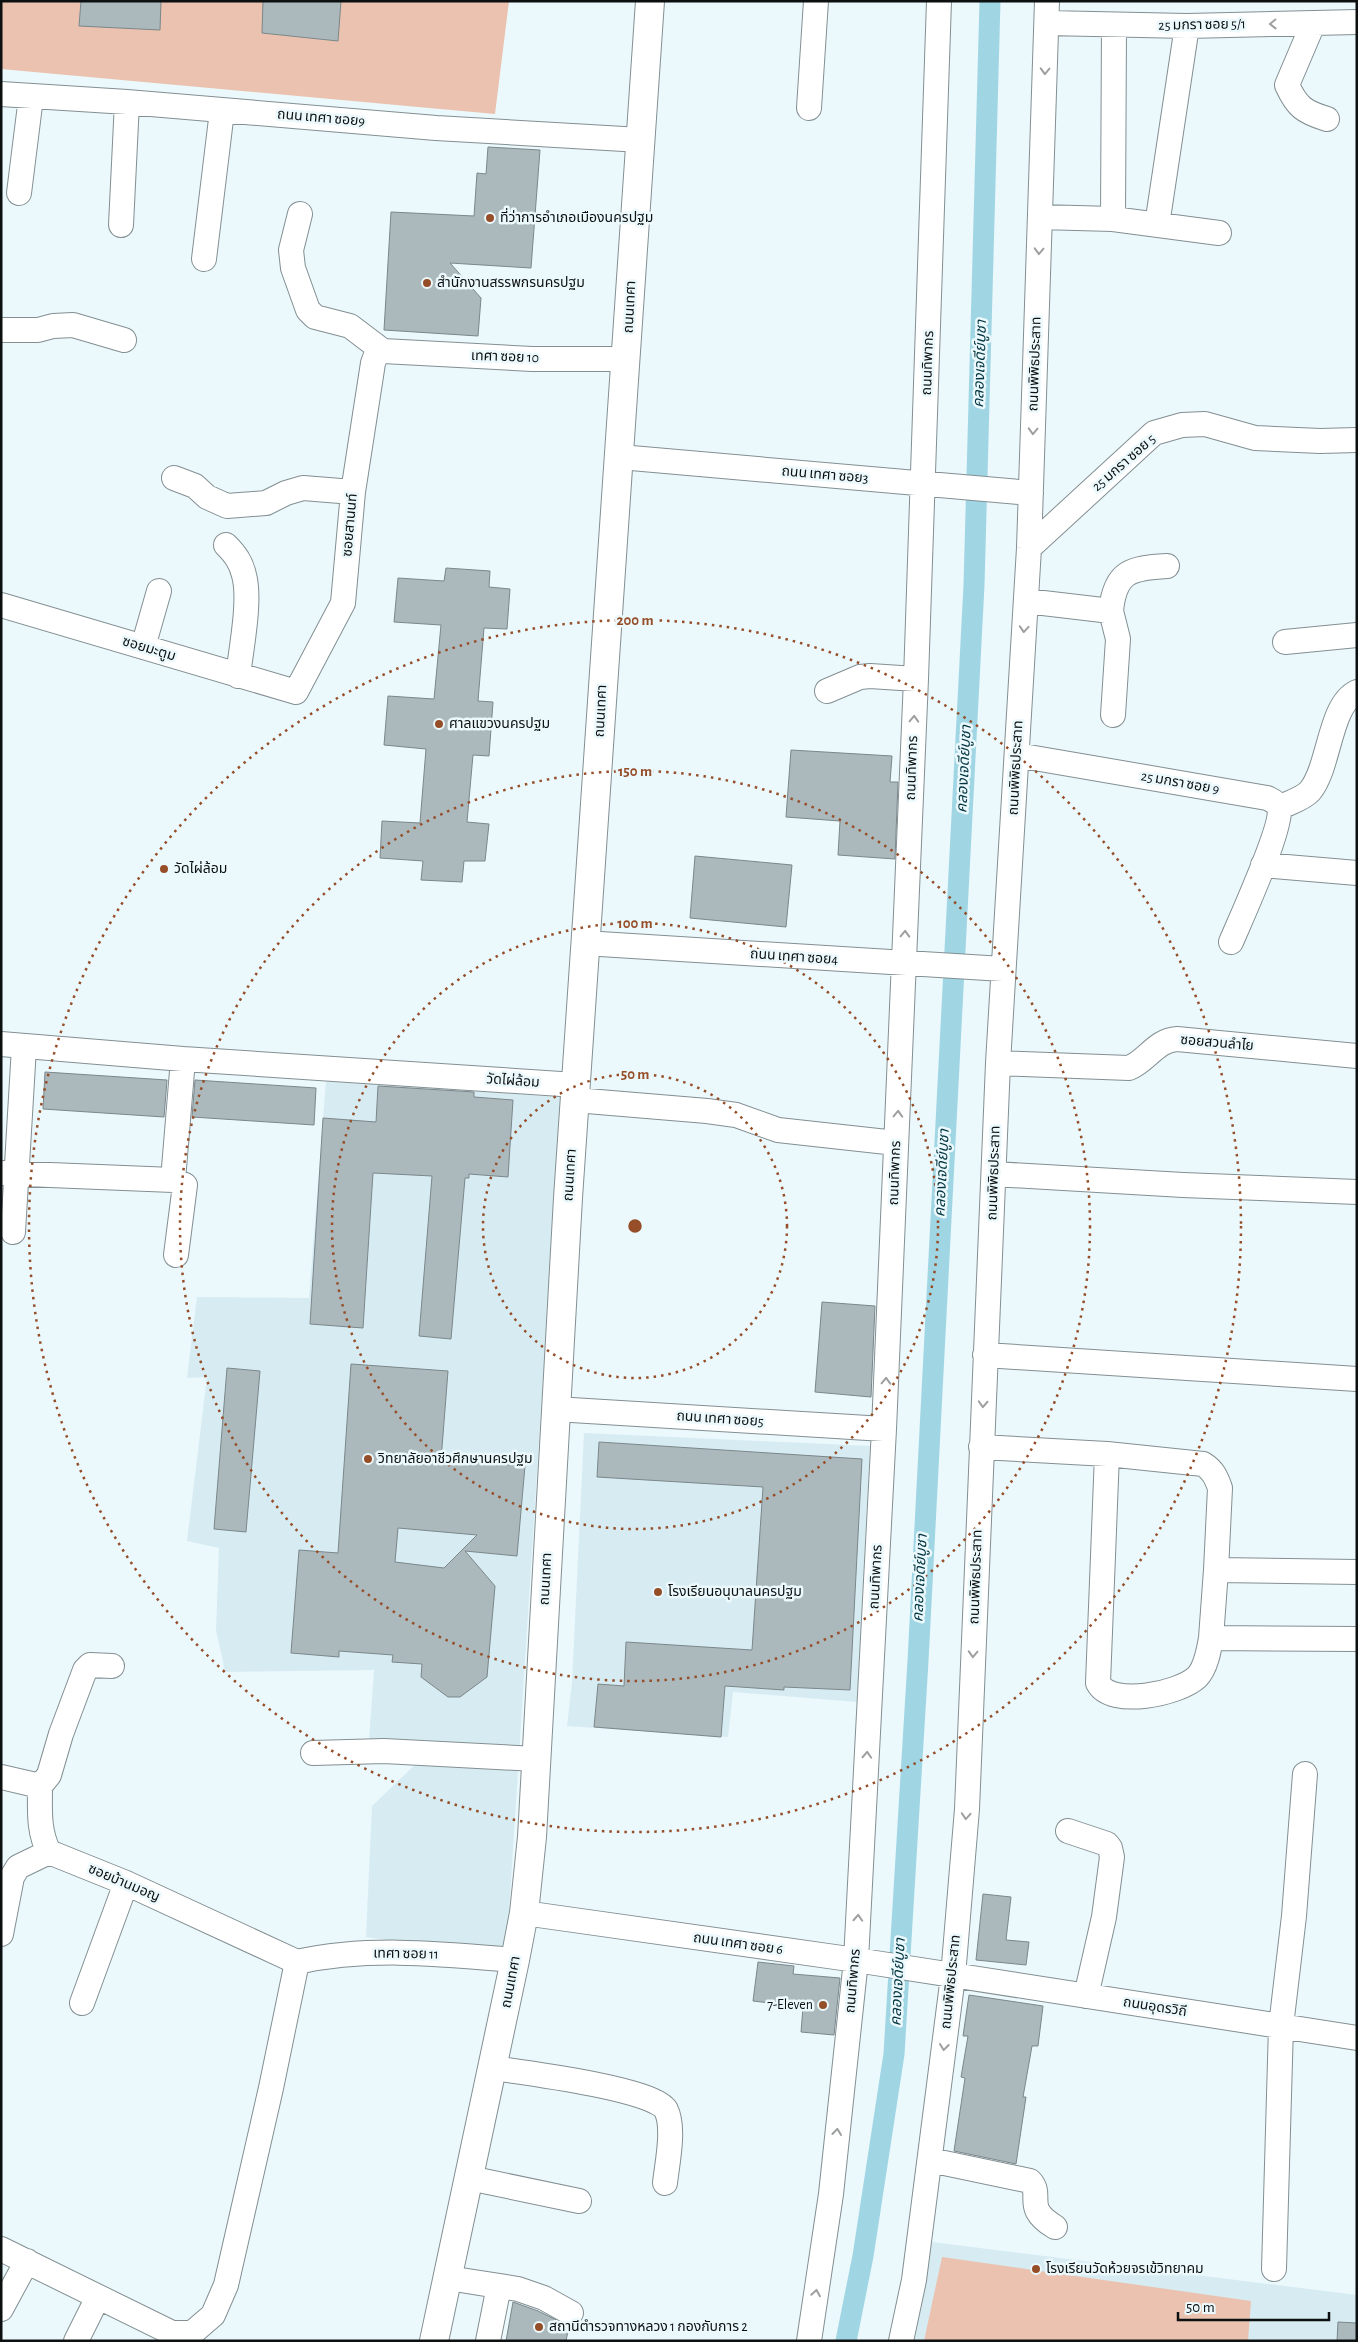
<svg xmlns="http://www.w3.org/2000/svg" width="1358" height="2342" viewBox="0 0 1358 2342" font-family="'Alegreya Sans','Noto Sans Thai',sans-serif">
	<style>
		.built { fill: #d7ecf2 }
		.green { fill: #eac2af }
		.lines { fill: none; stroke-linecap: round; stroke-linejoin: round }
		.canal { stroke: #a0d6e4; stroke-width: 21 }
		.building { fill: #acb9bc; stroke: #7b878a; fill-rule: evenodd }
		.minor-casing { stroke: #838f92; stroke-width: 26 }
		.primary-casing { stroke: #838f92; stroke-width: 30 }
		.minor { stroke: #fff; stroke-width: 24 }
		.primary { stroke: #fff; stroke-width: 28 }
		.oneway { stroke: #9e9fa0 }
		.ring { fill: none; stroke: #954e28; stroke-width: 2.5; stroke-dasharray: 2.5 5 }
		.poi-dot { fill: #954e28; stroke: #ebf8fc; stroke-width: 2 }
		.labels { text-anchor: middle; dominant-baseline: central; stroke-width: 5; stroke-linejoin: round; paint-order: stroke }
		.street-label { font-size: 14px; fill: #0c1011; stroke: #ebf8fc }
		.poi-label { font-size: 14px; fill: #0c1011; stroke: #ebf8fc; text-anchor: start }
		.water-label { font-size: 15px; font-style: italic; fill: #023540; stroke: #ebf8fc }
		.centre { fill: #954e28; stroke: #ebf8fc; stroke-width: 2.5 }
		.ring-label { font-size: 15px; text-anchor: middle; font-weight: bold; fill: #954e28; stroke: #ebf8fc; stroke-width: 5; stroke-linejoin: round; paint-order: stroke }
	</style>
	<rect width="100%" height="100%" fill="#ebf8fc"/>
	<path class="built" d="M326,1081L561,1097L506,1959L366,1937L372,1806L426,1754L368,1755L374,1670L224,1672L223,1661L216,1631L219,1548L187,1541L207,1377L187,1378L197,1297L309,1298Z
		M584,1433L870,1446L857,1702L733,1692L728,1737L567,1726L572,1682Z
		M932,2242L1357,2295V2341H912Z"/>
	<path class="green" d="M1,1H509L495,114L1,69Z
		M942,2257L1251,2301L1248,2341H924Z"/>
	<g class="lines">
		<path class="canal" d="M846,2341L863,2256L894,2054L918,1661L974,585L990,1"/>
	</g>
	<path class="building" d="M81,1H161L160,30L79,26Z
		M263,1H341L338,41L262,33Z
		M488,147L540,150L531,268L450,263L481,298L478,336L384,330L391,212L474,216L477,173L486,174Z
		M446,568L490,571L489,587L510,589L507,629L484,628L478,701L493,702L489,756L473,755L467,822L489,824L485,861H464L462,882L421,880L423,861L380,858L382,821L420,823L426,749L384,745L388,696L434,699L441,625L394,622L398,578L444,581Z
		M791,750L892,756L890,782H898L895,859L838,855L840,821L786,817Z
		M695,856L792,865L786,927L690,918Z
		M45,1072L167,1080L164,1117L43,1109Z
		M195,1080L316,1088L314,1125L192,1117Z
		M378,1086L474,1092V1097L513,1100L508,1177L469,1174V1178H465L451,1339L419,1336L432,1176L373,1173L363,1328L310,1324L323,1118L376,1122Z
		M822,1302L875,1306L871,1397L815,1392Z
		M351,1364L448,1371L441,1460L525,1466L517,1556L465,1551L495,1586L487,1677L460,1697H448L421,1677L422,1664L392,1662L393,1655L339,1651V1657L291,1653L299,1550L338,1553ZM398,1528L477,1535L444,1568L395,1562Z
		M227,1368L260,1371L246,1532L214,1529Z
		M599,1442L862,1459L850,1690L784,1687V1690L725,1686L721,1737L594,1727L598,1684L624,1686L626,1642L752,1650L763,1487L597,1477Z
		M983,1894L1011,1897L1006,1940L1029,1942L1026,1965L976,1960Z
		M758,1962L794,1966L793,1974L840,1978L834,2035L801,2032L803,2007L753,2001Z
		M969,1995L1043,2006L1038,2046H1032L1023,2097H1026L1016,2164L954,2151L965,2078L961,2077L968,2036H963Z
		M513,2302L538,2311L569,2326L566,2341H506Z
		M1338,2322L1357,2323V2341H1337Z"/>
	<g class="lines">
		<defs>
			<path id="minor" d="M1047,23L1187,26L1357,22
				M1313,24L1287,85C1297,107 1304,112 1327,119
				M1,94L127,102L436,128L641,140
				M809,108L816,1
				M19,193L31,97
				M300,214L291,250L293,268L308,310L315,317L350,326L383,351
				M1040,217L1113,219L1219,233
				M1113,219L1114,26
				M121,225L127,102
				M1157,225L1187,26
				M204,259L222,111
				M1,330H38L53,326L73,325L124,340
				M383,351L532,359H627
				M620,457L1031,493
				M174,478L195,486L207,497L227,506L266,503L286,493L303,488L353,492
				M226,545C235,554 241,562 244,575C251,600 241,649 238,676
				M1029,548L1154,433L1182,425L1205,424L1255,438L1320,441L1357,440
				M1026,601L1111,611L1118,639L1113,715
				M1,605L296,692L343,603L353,492L373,363L376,355L383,351
				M1111,611C1115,571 1131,568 1167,566
				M1285,642L1357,635
				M143,647L159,591
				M827,691L860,677L870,676L916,679
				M1017,755L1267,798C1271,800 1277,802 1279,807C1284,824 1240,921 1231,942
				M1279,808C1288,803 1303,799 1310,791C1330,767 1329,705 1357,692
				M1263,865L1357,873
				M584,943L1003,969
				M1,1044L183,1059L576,1085
				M998,1063L1129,1068C1147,1061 1156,1040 1177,1039L1357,1056
				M575,1100L707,1111L736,1115L778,1130L896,1143
				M1,1173L173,1180L185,1185L176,1255
				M994,1174L1183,1185L1357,1192
				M173,1180L183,1059
				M13,1232L24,1047
				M985,1355L1357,1379
				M555,1409L884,1429
				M981,1447L1107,1454L1203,1464C1213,1470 1216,1477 1220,1488L1216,1570L1357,1572
				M1107,1454L1098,1683C1111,1708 1179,1694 1197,1677C1206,1668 1209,1650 1211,1638
				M1216,1570L1211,1638L1357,1639
				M313,1753L384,1751L536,1759
				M1,1777L40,1786C40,1810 38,1831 49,1852L126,1883L297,1962
				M40,1786L49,1775L61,1734L85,1670L90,1665L112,1666
				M1068,1831L1107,1844L1110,1848L1112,1857L1104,1917L1086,1996
				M524,1913L856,1960L1357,2038
				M1,1934L12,1877L18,1867L49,1852
				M297,1962C369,1946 443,1954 515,1960
				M82,2003L126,1883
				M493,2068C521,2072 655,2089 666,2110C675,2128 667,2164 665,2183
				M930,2160L1030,2181C1044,2196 1022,2207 1055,2227
				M469,2178L579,2201
				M1,2249L172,2333H192L213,2315L226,2285L271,2088L297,1962
				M1274,2269L1281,2026L1294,1916L1305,1774
				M448,2278L518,2289L544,2298L571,2313
				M1,2309L27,2261
				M76,2341L98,2297
				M488,2341L499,2286
				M809,2341L831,2194L856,1960L884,1429L916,679L939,1
				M901,2341L914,2280L953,1976L967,1809L998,1063L1029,548L1047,1"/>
			<path id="primary" d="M434,2341L515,1960L524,1913L532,1837L568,1198L650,1"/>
		</defs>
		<use href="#minor" class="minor-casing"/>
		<use href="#primary" class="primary-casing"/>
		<use href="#minor" class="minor"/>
		<use href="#primary" class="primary"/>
	</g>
	<defs><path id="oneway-chevron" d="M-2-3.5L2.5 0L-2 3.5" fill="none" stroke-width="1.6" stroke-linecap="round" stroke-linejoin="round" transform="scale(1.25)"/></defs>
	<g class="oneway">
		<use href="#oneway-chevron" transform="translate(1273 24) rotate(179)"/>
		<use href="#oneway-chevron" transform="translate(1045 71) rotate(92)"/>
		<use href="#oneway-chevron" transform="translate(1039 251) rotate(92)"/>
		<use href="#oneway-chevron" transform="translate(1033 431) rotate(92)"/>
		<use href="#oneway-chevron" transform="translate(1024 629) rotate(94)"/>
		<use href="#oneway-chevron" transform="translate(914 719) rotate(-88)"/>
		<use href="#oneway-chevron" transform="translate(905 934) rotate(-88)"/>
		<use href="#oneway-chevron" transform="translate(898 1114) rotate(-88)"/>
		<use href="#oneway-chevron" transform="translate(886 1381) rotate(-88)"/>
		<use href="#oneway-chevron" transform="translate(983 1404) rotate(93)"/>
		<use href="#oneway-chevron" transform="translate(973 1654) rotate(92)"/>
		<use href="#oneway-chevron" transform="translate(867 1755) rotate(-87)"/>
		<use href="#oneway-chevron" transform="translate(966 1816) rotate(94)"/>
		<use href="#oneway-chevron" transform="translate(858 1918) rotate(-87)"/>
		<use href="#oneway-chevron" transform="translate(944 2047) rotate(97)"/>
		<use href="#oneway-chevron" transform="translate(837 2132) rotate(-84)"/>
		<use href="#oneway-chevron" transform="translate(816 2293) rotate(-81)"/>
	</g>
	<g class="ring">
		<circle cx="635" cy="1226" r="152"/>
		<circle cx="635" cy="1226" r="303"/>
		<circle cx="635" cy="1226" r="455"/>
		<circle cx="635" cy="1226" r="606"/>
	</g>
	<g class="poi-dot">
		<circle cx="490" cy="218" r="5"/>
		<circle cx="427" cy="283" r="5"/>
		<circle cx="439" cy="724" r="5"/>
		<circle cx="164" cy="869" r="5"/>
		<circle cx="368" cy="1459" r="5"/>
		<circle cx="658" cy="1592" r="5"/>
		<circle cx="823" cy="2005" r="5"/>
		<circle cx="1036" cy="2269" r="5"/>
		<circle cx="539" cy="2327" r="5"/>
	</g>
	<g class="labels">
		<g class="street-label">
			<text transform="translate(1202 25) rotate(-1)">25 มกรา ซอย 5/1</text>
			<text transform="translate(321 118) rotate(5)">ถนน เทศา ซอย9</text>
			<text transform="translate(630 307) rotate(-87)">ถนนเทศา</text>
			<text transform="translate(505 357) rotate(2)">เทศา ซอย 10</text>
			<text transform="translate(928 363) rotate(-88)">ถนนทิพากร</text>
			<text transform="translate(1035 364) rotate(-88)">ถนนพิพิธประสาท</text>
			<text transform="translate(1124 463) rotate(-41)">25 มกรา ซอย 5</text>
			<text transform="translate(825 475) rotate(5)">ถนน เทศา ซอย3</text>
			<text transform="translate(350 525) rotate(-85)">ซอยสานนท์</text>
			<text transform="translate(149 649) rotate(17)">ซอยมะตูม</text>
			<text transform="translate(601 711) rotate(-87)">ถนนเทศา</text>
			<text transform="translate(912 768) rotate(-88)">ถนนทิพากร</text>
			<text transform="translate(1016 768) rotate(-87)">ถนนพิพิธประสาท</text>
			<text transform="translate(1180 783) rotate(10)">25 มกรา ซอย 9</text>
			<text transform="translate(794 957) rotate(4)">ถนน เทศา ซอย4</text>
			<text transform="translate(1217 1043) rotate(5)">ซอยสวนลำไย</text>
			<text transform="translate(513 1081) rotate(4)">วัดไผ่ล้อม</text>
			<text transform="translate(895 1173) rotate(-88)">ถนนทิพากร</text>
			<text transform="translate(994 1173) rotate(-88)">ถนนพิพิธประสาท</text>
			<text transform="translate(570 1175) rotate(-86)">ถนนเทศา</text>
			<text transform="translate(720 1419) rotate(4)">ถนน เทศา ซอย5</text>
			<text transform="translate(876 1577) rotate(-87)">ถนนทิพากร</text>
			<text transform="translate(976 1577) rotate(-88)">ถนนพิพิธประสาท</text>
			<text transform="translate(546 1579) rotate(-87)">ถนนเทศา</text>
			<text transform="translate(124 1883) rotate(23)">ซอยบ้านมอญ</text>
			<text transform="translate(738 1944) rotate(8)">ถนน เทศา ซอย 6</text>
			<text transform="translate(406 1954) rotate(1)">เทศา ซอย 11</text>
			<text transform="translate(853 1981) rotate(-85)">ถนนทิพากร</text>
			<text transform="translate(511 1982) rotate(-79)">ถนนเทศา</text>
			<text transform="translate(951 1982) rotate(-84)">ถนนพิพิธประสาท</text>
			<text transform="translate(1155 2007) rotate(9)">ถนนอุดรวิถี</text>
		</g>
		<g class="poi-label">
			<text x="500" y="218">ที่ว่าการอำเภอเมืองนครปฐม</text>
			<text x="437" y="283">สำนักงานสรรพกรนครปฐม</text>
			<text x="449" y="724">ศาลแขวงนครปฐม</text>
			<text x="174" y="869">วัดไผ่ล้อม</text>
			<text x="378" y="1459">วิทยาลัยอาชีวศึกษานครปฐม</text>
			<text x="668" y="1592">โรงเรียนอนุบาลนครปฐม</text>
			<text x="813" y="2005" text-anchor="end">7-Eleven</text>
			<text x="1046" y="2269">โรงเรียนวัดห้วยจรเข้วิทยาคม</text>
			<text x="549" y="2327">สถานีตำรวจทางหลวง 1 กองกับการ 2</text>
		</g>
		<g class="water-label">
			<text transform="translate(980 364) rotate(-88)">คลองเจดีย์บูชา</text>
			<text transform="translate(964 769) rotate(-87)">คลองเจดีย์บูชา</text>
			<text transform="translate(942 1173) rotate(-87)">คลองเจดีย์บูชา</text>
			<text transform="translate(920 1578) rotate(-87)">คลองเจดีย์บูชา</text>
			<text transform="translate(898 1982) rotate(-87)">คลองเจดีย์บูชา</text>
		</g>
	</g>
	<circle cx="635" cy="1226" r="8" class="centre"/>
	<g class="ring-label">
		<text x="635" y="625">200 m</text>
		<text x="635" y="776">150 m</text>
		<text x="635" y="928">100 m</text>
		<text x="635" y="1079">50 m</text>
	</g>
	<rect width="1358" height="2342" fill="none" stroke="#0c1011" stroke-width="5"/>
	<path d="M1178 2312v8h151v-8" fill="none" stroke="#0c1011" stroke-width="2.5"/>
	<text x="1186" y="2312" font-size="15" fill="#0c1011" stroke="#ebf8fc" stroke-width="4" paint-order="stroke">50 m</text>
</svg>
